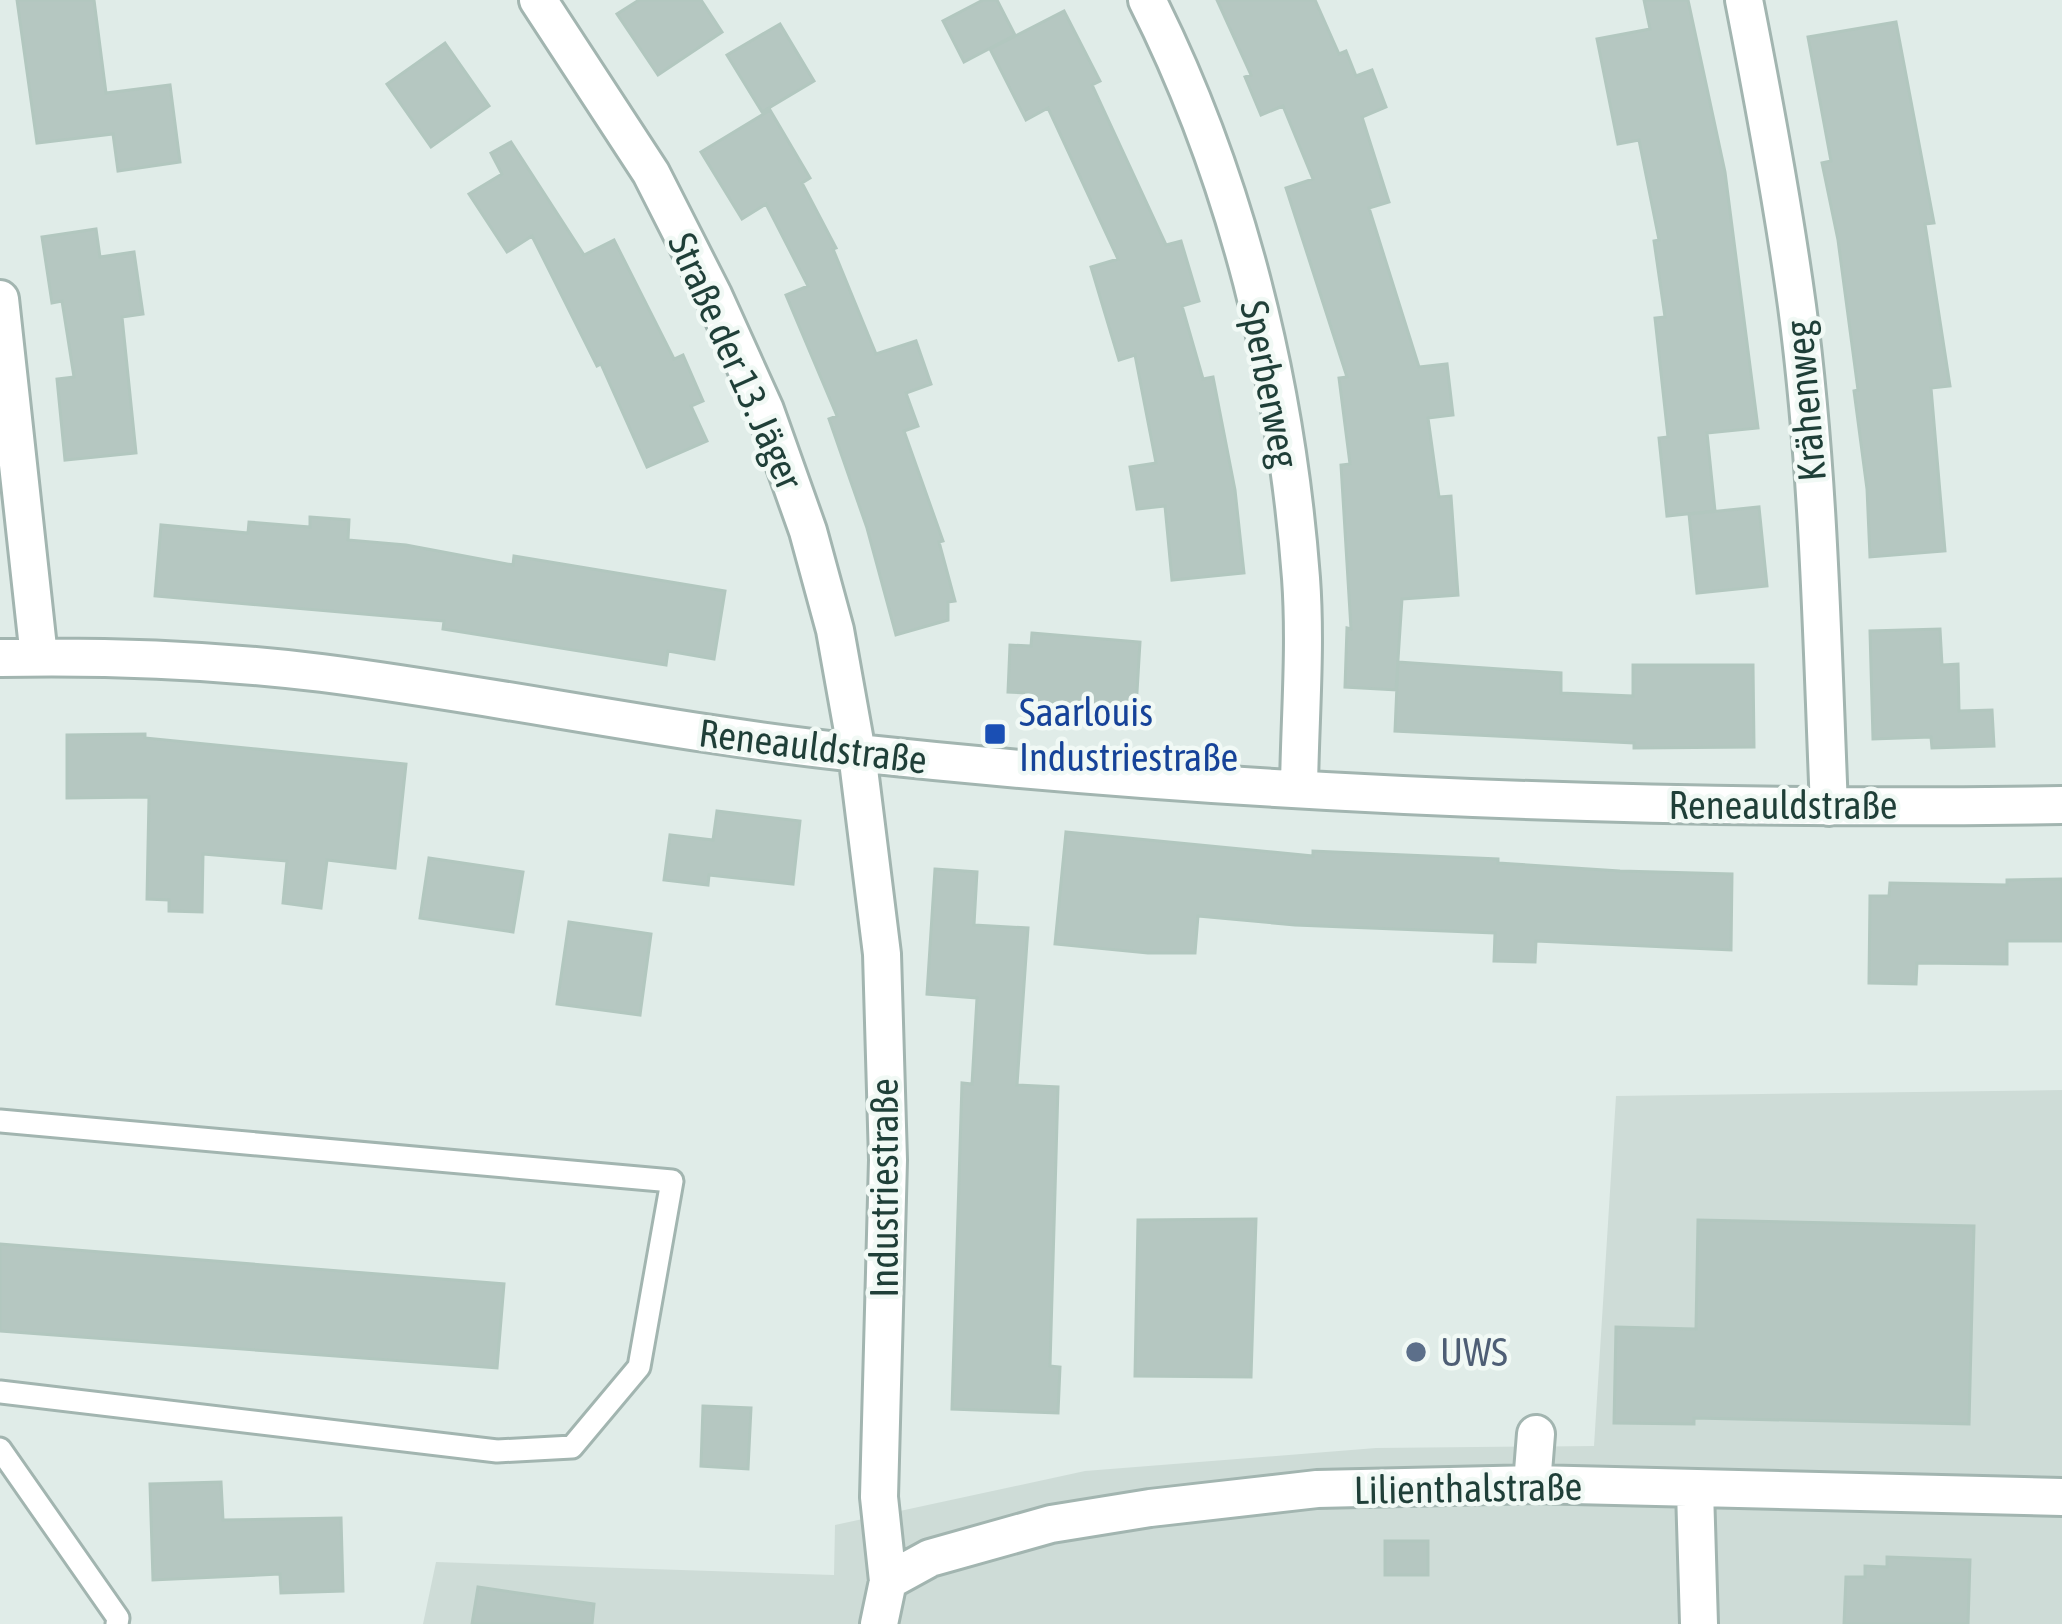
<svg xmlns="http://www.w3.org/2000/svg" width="2062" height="1624" viewBox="0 0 2062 1624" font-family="'Asap Condensed',sans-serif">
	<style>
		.built { fill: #cedcd7 }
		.building { fill: #b5c7c1; stroke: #b2c7bf; stroke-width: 3 }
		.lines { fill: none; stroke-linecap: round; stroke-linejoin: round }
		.lane-casing { stroke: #a2b5b0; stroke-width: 27 }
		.street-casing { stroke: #a2b5b0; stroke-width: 42 }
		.lane { stroke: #fff; stroke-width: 21 }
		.street { stroke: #fff; stroke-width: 36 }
		.transit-dot { fill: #1a4fb4; stroke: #f1f9f5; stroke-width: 4.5 }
		.service-dot { fill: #5c6f8a; stroke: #f1f9f5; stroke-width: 4.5 }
		.labels { text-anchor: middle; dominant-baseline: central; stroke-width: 9; stroke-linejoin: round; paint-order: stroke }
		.street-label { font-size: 39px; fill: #1f3f38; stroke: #f1f9f5 }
		.transit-label { font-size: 39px; fill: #164399; stroke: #f1f9f5; text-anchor: start }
		.service-label { font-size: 39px; fill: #4e5e75; stroke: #f1f9f5; text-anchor: start }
	</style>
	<rect width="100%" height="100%" fill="#e0ece8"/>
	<path class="built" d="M2062,1090V1624H423L436,1562L834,1575L835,1525L1085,1471L1376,1448L1594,1446L1616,1096Z"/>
	<path class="building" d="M17,0H94L106,93L170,85L180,162L118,171L113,134L37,143Z
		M639,0H701L722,32L658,75L617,14Z
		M983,0H997L1015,35L964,62L943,21Z
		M1217,0H1315L1339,54L1346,51L1356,76L1372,70L1386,107L1362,117L1389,202L1369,208L1419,367L1447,364L1453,415L1428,418L1439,497L1451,496L1458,595L1402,599L1396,690L1345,687L1347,628L1351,629L1341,465L1350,464L1339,378L1347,377L1286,188L1313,179L1283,106L1261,115L1245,77L1251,75Z
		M1644,0H1688L1725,172L1758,428L1707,433L1715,511L1667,516L1659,438L1668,437L1655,318L1665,317L1654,241L1659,240L1639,140L1618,144L1597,39L1650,29Z
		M1064,11L1100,81L1092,85L1166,245L1181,241L1199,301L1182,306L1203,379L1213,377L1235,490L1244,573L1172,580L1165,506L1137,509L1130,467L1156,463L1135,355L1119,360L1091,267L1118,259L1048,108L1026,120L990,49Z
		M1896,22L1934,223L1925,224L1950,386L1931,388L1945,551L1870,557L1867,489L1854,391L1858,390L1838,240L1822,163L1831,161L1808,37Z
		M780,24L814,81L762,112L727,55Z
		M445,43L489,106L431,147L387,84Z
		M770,110L810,178L802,183L836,248L833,249L876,354L916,341L931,384L906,393L918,426L904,431L943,541L939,542L955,601L948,602V620L896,635L867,528L829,419L837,416L786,295L808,286L766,204L742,219L701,152Z
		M511,142L584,255L614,240L674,359L683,355L703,401L691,406L707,441L647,467L601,364L597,366L532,236L507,252L469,194L502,174L491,153Z
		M96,229L100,257L134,252L143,314L122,317L136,453L65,460L57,379L74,377L62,301L52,303L42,237Z
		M1759,507L1767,586L1697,593L1689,514Z
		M310,517L349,520L348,540L406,545L513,565L514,556L725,591L714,659L668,651L666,665L443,629L444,621L155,596L161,525L248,533L249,522L310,527Z
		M1940,629L1942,665L1958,664L1959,711L1992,710L1994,746L1932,748L1931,737L1873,739L1870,631Z
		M1032,633L1140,642L1136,709L1027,701L1028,693L1008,692L1010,645L1031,646Z
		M1398,662L1561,673V693L1633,696V665H1753L1754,747L1634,748V743L1395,731Z
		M145,734V738L406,764L395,868L327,860L321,908L283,903L287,861L203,854L202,912L169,911V900L147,899L149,797L67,798V735Z
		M717,811L800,821L793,884L709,875L708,885L664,880L670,835L713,840Z
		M1066,832L1313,856V851L1498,859V863L1620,871L1732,874L1731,950L1536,941L1535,962L1494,961L1495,933L1295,925L1198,916L1195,953H1148L1055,944Z
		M429,858L523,872L513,932L420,918Z
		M935,869L977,872L974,925L1028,928L1017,1085L1058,1087L1050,1366L1060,1367L1058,1413L952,1409L962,1083L972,1084L977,998L927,994Z
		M2062,879V941H2007V964L1917,963L1916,984L1869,983L1870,896H1889L1890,883L2007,885V880Z
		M569,922L651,934L640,1015L557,1004Z
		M1256,1219L1251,1377L1135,1376L1138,1220Z
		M1698,1220L1974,1226L1969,1424L1694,1418V1424L1614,1423L1616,1327L1696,1329Z
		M0,1244L504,1284L497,1368L0,1331Z
		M703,1406L751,1408L748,1469L701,1466Z
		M221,1482L223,1520L341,1518L343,1591L281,1593L280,1574L153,1580L150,1484Z
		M1385,1541H1428V1575H1385Z
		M1887,1557L1970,1560L1968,1624H1844L1846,1577H1865V1566L1887,1567Z
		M478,1587L594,1604L592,1624H472Z"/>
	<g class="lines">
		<defs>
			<path id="lane" d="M0,1121L672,1181L639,1367L572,1447L497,1451L0,1392
				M0,1449L118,1618L117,1624"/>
			<path id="street" d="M538,0L651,173L713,295L765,410L808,531L835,630L857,753L882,954L888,1160L879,1497L888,1581L879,1624
				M1147,0C1236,177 1286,379 1301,578C1306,647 1300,718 1299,787
				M1744,0C1764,102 1783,203 1797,306C1819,472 1822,640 1829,807
				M0,299L39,657
				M0,658C107,656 216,660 322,673C501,696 677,734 857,753C1256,796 1660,811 2062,805
				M1532,1484L1536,1434
				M1695,1490L1699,1624
				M888,1581L930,1558L1051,1524L1150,1508L1317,1489L1532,1484L2062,1497"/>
		</defs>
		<use href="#lane" class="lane-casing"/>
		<use href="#street" class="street-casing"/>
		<use href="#lane" class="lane"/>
		<use href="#street" class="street"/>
	</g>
	<rect class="transit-dot" x="983" y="722" width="24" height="24" rx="6"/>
	<circle class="service-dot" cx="1416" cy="1352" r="12"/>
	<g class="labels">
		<g class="street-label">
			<text transform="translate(736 361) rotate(66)">Straße der 13. Jäger</text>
			<text transform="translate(1270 384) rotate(79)">Sperberweg</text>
			<text transform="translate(1805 401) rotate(-95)">Krähenweg</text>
			<text transform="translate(813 746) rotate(7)">Reneauldstraße</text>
			<text x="1783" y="805">Reneauldstraße</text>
			<text transform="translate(884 1188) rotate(-90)">Industriestraße</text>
			<text transform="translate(1468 1488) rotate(-1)">Lilienthalstraße</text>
		</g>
		<g class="transit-label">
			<text x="1019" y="712">Saarlouis<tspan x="1019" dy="45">Industriestraße</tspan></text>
		</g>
		<g class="service-label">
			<text x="1440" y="1352">UWS</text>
		</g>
	</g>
</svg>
